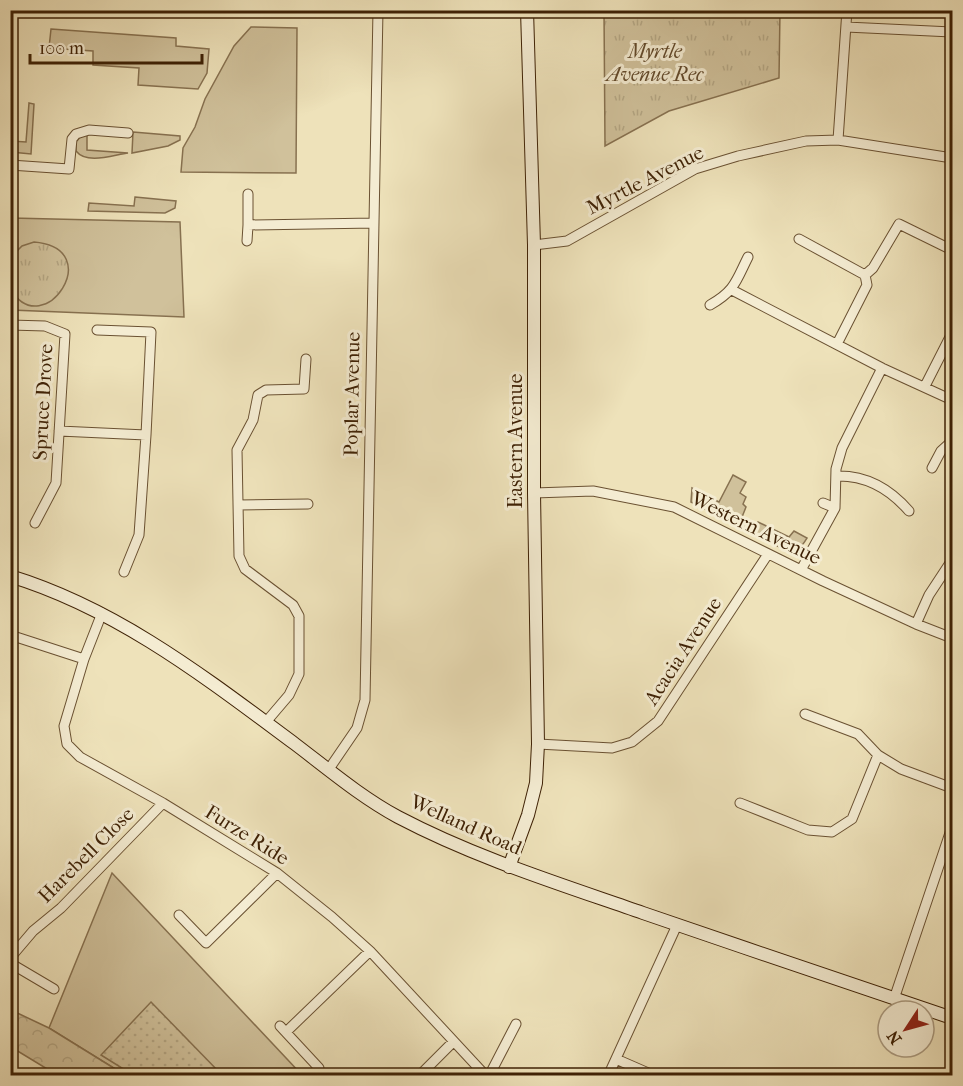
<svg xmlns="http://www.w3.org/2000/svg" width="963" height="1086" viewBox="0 0 963 1086" font-family="'IM FELL French Canon',serif">
	<style>
		.grass { fill: #d0c19b; stroke: #877150; stroke-width: 1.5 }
		.forest { fill: url(#forest-crowns); stroke: #877150; stroke-width: 1.5 }
		.park { fill: url(#park-tufts); stroke: #877150; stroke-width: 1.5 }
		.garden { fill: url(#garden-dots); stroke: #877150; stroke-width: 1.5 }
		.lines { fill: none; stroke-linecap: round; stroke-linejoin: round }
		.street-casing { stroke: #6a5132; stroke-width: 11 }
		.secondary-casing { stroke: #3e2105; stroke-width: 14 }
		.street { stroke: #f4ecd2; stroke-width: 9 }
		.secondary { stroke: #f4ecd2; stroke-width: 12 }
		.labels { text-anchor: middle; dominant-baseline: central; stroke-width: 6; stroke-linejoin: round; paint-order: stroke }
		.park-label { font-size: 20px; font-style: italic; fill: #62492a; stroke: #f4ecd2 }
		.street-label { font-size: 20px; fill: #3e2105; stroke: #f4ecd2 }
	</style>
	<defs>
		<pattern id="forest-crowns" width="20" height="18" patternUnits="userSpaceOnUse" patternTransform="scale(1.5)"><rect width="20" height="18" fill="#d0c19b"/><path d="M2 6a3 3 0 1 1 6 0M12 15a3 3 0 1 1 6 0" fill="none" stroke="#b4a684"/></pattern>
		<pattern id="park-tufts" width="24" height="20" patternUnits="userSpaceOnUse" patternTransform="scale(1.5)"><rect width="24" height="20" fill="#d0c19b"/><path d="M3 7l-1-3M5 7V3M7 7l1-3M15 17l-1-3M17 17v-4M19 17l1-3" fill="none" stroke="#b4a684"/></pattern>
		<pattern id="garden-dots" width="8" height="8" patternUnits="userSpaceOnUse" patternTransform="scale(1.5)"><rect width="8" height="8" fill="#d0c19b"/><path d="M2 2h.1M6 6h.1" fill="none" stroke="#b4a684" stroke-width="1.8" stroke-linecap="round"/></pattern>
	</defs>
	<rect width="100%" height="100%" fill="#eee2ba"/>
	<filter id="stains"><feTurbulence type="fractalNoise" baseFrequency=".00333" numOctaves="4"/><feColorMatrix values="0 0 0 0 .2 0 0 0 0 .09 0 0 0 0 .02 0 0 0 .5 -.17"/></filter>
	<radialGradient id="worn" r=".72"><stop offset=".6" stop-color="#630" stop-opacity="0"/><stop offset="1" stop-color="#630" stop-opacity=".3"/></radialGradient>
	<path class="grass" d="M251,27L297,28L296,173L181,172L183,148L195,127L205,99L234,46Z
		M51,29L176,38V46L209,49L207,73L198,89L138,85L139,68L93,65V51L49,48Z
		M29,103L34,104L31,154L11,152V141L26,142Z
		M133,132L180,136V140L168,146L132,153Z
		M87,135V150L128,153C113,155 87,165 76,151V142L81,136Z
		M135,197L176,201L175,208L165,213L88,211L89,203L134,206Z
		M11,218L180,222L184,317L11,310Z
		M733,475L746,482L740,493L746,497L743,504L746,507L742,517L757,524L758,522L789,537L794,531L807,538C802,546 799,551 789,552L691,502L692,488L719,502Z
		M112,873L302,1075H125L49,1028Z"/>
	<path class="forest" d="M11,1010L49,1028L125,1075H57L11,1047Z"/>
	<path class="park" d="M604,11H780L779,78L669,111L605,146Z
		M34,242C108,248 44,343 11,290V257L22,246Z"/>
	<path class="garden" d="M151,1002L222,1075H133L101,1055Z"/>
	<g class="lines">
		<defs>
			<path id="street" d="M846,27L952,32
				M838,140L847,10
				M10,165L69,169L72,139L76,134L89,130L128,133
				M248,225V194
				M799,239L865,275
				M247,241L248,225L374,223
				M534,245L567,241L695,169L738,156L806,141L838,140L952,158
				M732,290L882,368
				M710,305C735,291 736,281 748,257
				M10,325L45,326L65,334L56,483L35,523
				M97,330L151,332L146,435L139,535L124,572
				M837,344L867,285L865,275L873,268L899,224L952,250
				M925,386L952,333
				M59,431L146,435
				M932,468L941,451L952,441
				M836,476C866,475 890,489 909,511
				M534,493L593,491L674,507L823,581L916,624L952,638
				M823,503L835,508
				M238,505L308,504
				M801,570L835,508L836,469L842,448L882,368L952,400
				M102,613L84,659L64,726L67,744L80,757L163,803L277,873L332,917L370,951L486,1076
				M916,624L929,595L952,560
				M10,635L84,659
				M805,714L858,734L878,755L901,769L952,788
				M266,722L289,695L299,674V616L293,605L245,569L239,556L237,450L253,420L258,395L266,390L304,389L306,359
				M538,744L612,748L632,742L658,721L768,554
				M329,769L357,728L365,700L378,10
				M740,803L808,830L832,832L852,819L878,755
				M179,915L206,943L277,873
				M10,958L33,931L61,908L163,803
				M10,963L54,989
				M894,999L952,827
				M280,1026L319,1068
				M286,1032L370,951
				M616,1059L655,1076
				M419,1076L453,1042
				M489,1076L516,1024
				M608,1076L677,925"/>
			<path id="secondary" d="M10,576C118,609 206,678 295,744C328,769 361,797 398,817C476,858 560,884 643,913C746,948 849,984 952,1018
				M509,867L528,815L536,783L538,744L534,493V245L527,10"/>
		</defs>
		<use href="#street" class="street-casing"/>
		<use href="#secondary" class="secondary-casing"/>
		<use href="#street" class="street"/>
		<use href="#secondary" class="secondary"/>
	</g>
	<g class="labels">
		<g class="park-label">
			<text x="655" y="51">Myrtle<tspan x="655" dy="23">Avenue Rec</tspan></text>
		</g>
		<g class="street-label">
			<text transform="translate(645 180) rotate(-27)">Myrtle Avenue</text>
			<text transform="translate(352 394) rotate(-89)">Poplar Avenue</text>
			<text transform="translate(43 402) rotate(-87)">Spruce Drove</text>
			<text transform="translate(515 441) rotate(-90)">Eastern Avenue</text>
			<text transform="translate(756 528) rotate(26)">Western Avenue</text>
			<text transform="translate(683 651) rotate(-57)">Acacia Avenue</text>
			<text transform="translate(466 825) rotate(24)">Welland Road</text>
			<text transform="translate(247 835) rotate(32)">Furze Ride</text>
			<text transform="translate(86 855) rotate(-45)">Harebell Close</text>
		</g>
	</g>
	<rect width="963" height="1086" fill="none" stroke="#eee2ba" stroke-width="36"/>
	<rect x="12" y="12" width="939" height="1062" fill="none" stroke="#3e2105" stroke-width="3"/>
	<rect x="18" y="18" width="927" height="1050" fill="none" stroke="#3e2105" stroke-width="1.5"/>
	<g transform="translate(906 1029) rotate(234)"><circle r="28" fill="#f4ecd2" stroke="#ab9b80" stroke-width="1.5"/>
	<path d="M0-4.5L10 22L0 15L-10 22Z" fill="#8f2418"/>
	<text y="-9" font-size="16" font-weight="bold" text-anchor="middle" fill="#3e2105">N</text>
	</g>
	<path d="M30 54v9h172v-9" fill="none" stroke="#3e2105" stroke-width="3"/>
	<text x="39" y="54" font-size="18" fill="#3e2105" stroke="#f4ecd2" stroke-width="4.5" paint-order="stroke">100 m</text>
	<rect width="100%" height="100%" filter="url(#stains)"/>
	<rect width="100%" height="100%" fill="url(#worn)"/>
</svg>
